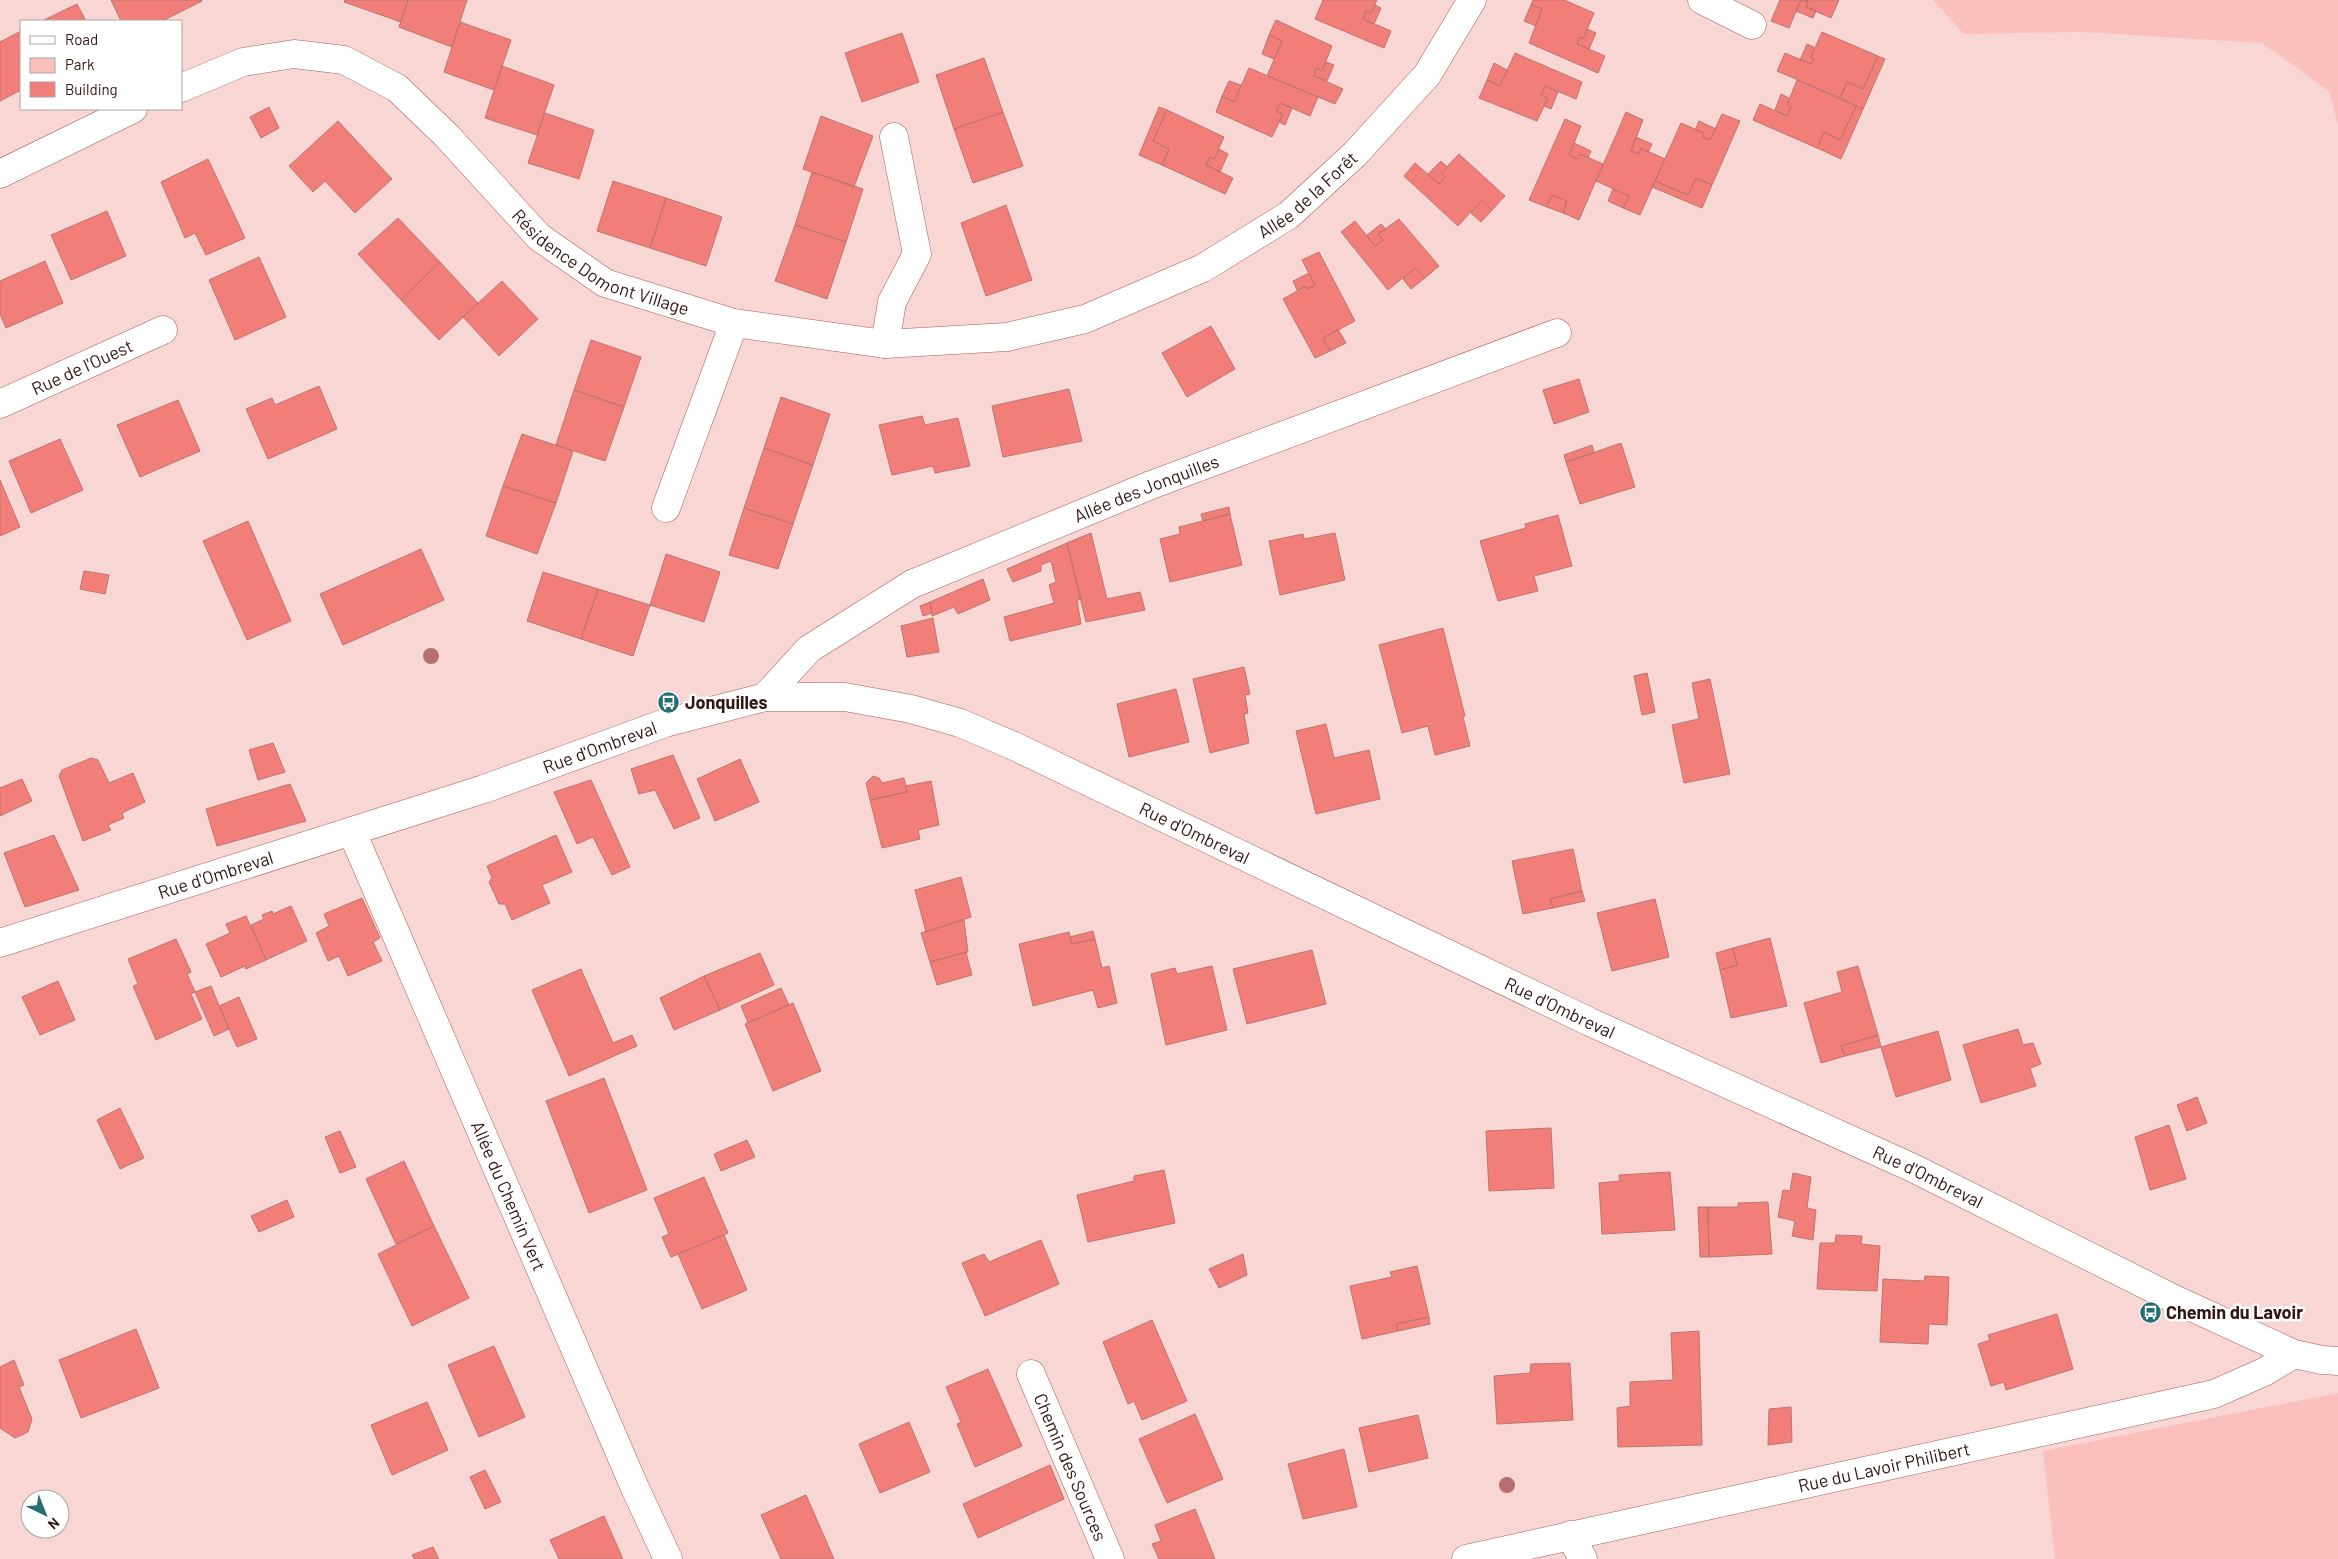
<svg xmlns="http://www.w3.org/2000/svg" width="2338" height="1559" viewBox="0 0 2338 1559" font-family="Barlow,sans-serif">
	<style>
		.green { fill: #fac1bc }
		.building { fill: #f27e7a; stroke: #bf7470 }
		.lines { fill: none; stroke-linecap: round; stroke-linejoin: round }
		.minor-casing { stroke: #a65e5a; stroke-width: 29 }
		.minor { stroke: #fff; stroke-width: 28 }
		.tree { fill: #b66e70 }
		.labels { text-anchor: middle; dominant-baseline: central; stroke-width: 5; stroke-linejoin: round; paint-order: stroke }
		.street-label { font-size: 18px; fill: #331514; stroke: #fff }
		.poi-label { font-size: 18px; font-weight: bold; fill: #331514; stroke: #fff; text-anchor: start }
	</style>
	<rect width="100%" height="100%" fill="#f8d6d3"/>
	<path class="green" d="M1933,0H2338V125L2329,91L2262,43L2083,32L1964,34Z
		M2338,1393V1559H2055L2043,1451Z"/>
	<path class="building" d="M111,0H201L202,1L162,21H121Z
		M345,0H408L401,22L344,2Z
		M408,0H467L452,47L399,27Z
		M1377,0L1371,13L1366,11L1363,19L1391,31L1384,48L1315,19L1323,0Z
		M1533,0H1564L1594,13L1583,39L1580,37L1577,44L1605,56L1598,73L1529,43L1542,9L1531,5Z
		M1780,0H1801L1789,28L1771,21Z
		M1801,0L1808,2L1806,7L1816,11L1813,18L1796,11Z
		M1804,0H1839L1831,18L1806,7L1808,2Z
		M77,4L86,21H42Z
		M1375,5L1381,8L1374,24L1363,19L1366,11L1371,13Z
		M1531,5L1542,9L1536,26L1524,21Z
		M1276,20L1332,46L1322,71L1316,68L1314,76L1343,89L1335,104L1267,76L1282,41L1269,35Z
		M460,22L511,40L494,90L444,72Z
		M1587,29L1596,33L1589,49L1577,44L1580,37L1583,39Z
		M21,31V90L0,101V42Z
		M1822,32L1878,56L1863,89L1847,82L1840,98L1777,71L1785,53L1811,64L1814,59L1811,57Z
		M902,33L919,82L862,102L845,53Z
		M1269,35L1282,41L1274,59L1262,54Z
		M1807,44L1814,47L1811,57L1814,59L1811,64L1800,60Z
		M1515,53L1582,82L1576,99L1545,86L1541,95L1548,98L1537,121L1479,98L1487,80L1500,86Z
		M1878,56L1885,59L1863,109L1840,98L1847,82L1863,89Z
		M984,58L1003,112L954,129L936,75Z
		M1326,62L1334,65L1327,81L1314,76L1316,68L1322,71Z
		M1494,63L1507,70L1500,86L1487,80Z
		M502,66L554,85L537,135L485,118Z
		M1249,68L1318,97L1310,116L1280,103L1276,111L1283,114L1272,137L1216,112L1222,96L1234,102Z
		M1797,80L1856,106L1840,140L1824,132L1817,148L1753,120L1760,104L1787,116L1791,107L1787,105Z
		M1229,81L1241,85L1234,102L1222,96Z
		M1545,86L1558,92L1551,109L1544,106L1548,98L1541,95Z
		M1781,94L1789,98L1787,105L1791,107L1787,116L1775,110Z
		M1280,103L1292,108L1285,125L1279,122L1283,114L1276,111Z
		M1856,106L1863,109L1841,159L1817,148L1824,132L1840,140Z
		M269,107L279,128L261,138L250,117Z
		M1159,107L1167,110L1153,141L1169,149L1162,165L1139,155Z
		M1167,110L1224,137L1214,159L1210,157L1206,165L1233,178L1225,194L1162,165L1169,149L1153,141Z
		M1003,112L1023,166L973,183L954,129Z
		M1626,112L1643,120L1631,151L1639,154L1641,148L1665,159L1640,215L1623,208L1629,196L1596,181Z
		M545,113L594,130L579,179L528,163Z
		M1722,114L1740,121L1712,185L1696,178L1688,195L1655,181L1681,123L1704,133L1703,137L1710,140Z
		M821,116L873,136L854,187L803,169Z
		M1565,119L1581,126L1569,155L1578,159L1580,154L1603,164L1579,220L1563,213L1567,201L1552,195L1547,207L1529,200Z
		M338,121L392,179L355,213L325,181L313,192L289,166Z
		M1699,121L1716,129L1710,140L1703,137L1704,133L1695,130Z
		M1636,137L1652,144L1648,152L1641,148L1639,154L1631,151Z
		M1574,143L1591,151L1588,158L1580,154L1578,159L1569,155Z
		M1219,149L1228,154L1220,172L1206,165L1210,157L1214,159Z
		M1459,154L1505,196L1492,210L1482,200L1458,226L1404,176L1415,163L1439,184L1445,177L1441,173Z
		M208,159L245,238L206,255L195,233L185,238L161,182Z
		M1441,161L1447,167L1441,173L1445,177L1439,184L1428,174Z
		M812,172L863,189L846,242L795,225Z
		M1696,178L1712,185L1702,208L1652,187L1655,181L1688,195Z
		M613,181L666,198L650,248L597,231Z
		M1613,189L1629,196L1623,208L1608,201Z
		M1552,195L1567,201L1563,213L1547,207Z
		M666,198L722,217L706,266L650,248Z
		M1482,200L1492,210L1481,222L1471,213Z
		M1006,205L1032,280L986,296L961,223Z
		M107,211L126,256L71,280L51,235Z
		M398,218L440,262L401,300L358,254Z
		M1399,219L1439,266L1425,278L1415,268L1388,290L1341,232L1355,221L1375,246L1383,240L1378,234Z
		M1381,224L1386,229L1378,234L1383,240L1375,246L1367,235Z
		M795,225L846,242L827,299L775,281Z
		M1319,252L1355,321L1323,338L1330,351L1315,358L1283,299L1306,286L1308,289L1315,285L1302,260Z
		M259,257L286,317L235,340L209,280Z
		M45,261L63,303L6,328L0,314V281Z
		M440,262L478,303L439,340L401,300Z
		M1415,268L1425,278L1411,289L1403,279Z
		M1309,273L1315,285L1308,289L1306,286L1297,290L1293,281Z
		M502,281L538,319L499,356L463,317Z
		M1211,326L1235,369L1187,397L1162,353Z
		M1338,329L1346,343L1330,351L1323,338Z
		M591,340L641,357L624,407L574,390Z
		M1579,379L1589,412L1554,424L1543,390Z
		M319,386L337,429L268,459L246,409L272,398L275,405Z
		M1069,389L1082,441L1003,457L992,406Z
		M574,390L624,407L605,461L556,445Z
		M781,397L830,414L813,465L764,448Z
		M178,400L200,451L140,477L117,425Z
		M922,416L925,425L958,418L970,466L935,473L933,466L892,475L879,425Z
		M522,434L573,451L556,503L503,486Z
		M60,439L83,490L31,513L9,461Z
		M1621,443L1635,487L1580,504L1566,462Z
		M1592,445L1594,453L1566,462L1564,455Z
		M764,448L813,465L793,524L744,508Z
		M0,480L20,527L0,536Z
		M503,486L556,503L537,554L486,536Z
		M1229,507L1230,514L1203,521L1201,514Z
		M744,508L793,524L778,569L729,555Z
		M1230,514L1242,565L1170,582L1160,539L1180,534L1179,527Z
		M1558,515L1572,566L1534,576L1538,591L1498,601L1480,541L1526,528L1525,524Z
		M248,521L291,621L247,640L203,541Z
		M1091,533L1107,599L1140,592L1145,610L1086,622L1067,543Z
		M1335,533L1345,580L1280,595L1269,541L1303,534L1304,539Z
		M1067,543L1081,599L1077,600L1081,624L1010,641L1004,617L1054,603L1049,585L1056,582L1051,561L1041,565V571L1013,582L1007,569Z
		M421,549L444,600L343,645L320,594Z
		M666,554L720,572L704,622L650,605Z
		M84,571L109,575L105,594L80,589Z
		M543,572L598,589L581,639L527,621Z
		M983,579L990,600L958,614L954,607L932,616L930,602Z
		M598,589L650,605L633,656L581,639Z
		M930,602L932,613L923,616L920,606Z
		M933,618L939,652L907,657L901,626Z
		M1443,628L1465,716L1463,717L1470,746L1435,755L1428,726L1402,733L1379,645Z
		M1244,667L1250,694L1245,695L1248,713L1244,714L1249,743L1210,753L1193,679Z
		M1647,673L1655,712L1642,715L1634,676Z
		M1710,679L1730,774L1684,783L1672,725L1699,719L1692,683Z
		M1176,689L1189,742L1129,757L1117,704Z
		M1326,724L1334,758L1369,750L1380,799L1316,814L1296,731Z
		M273,743L285,772L258,780L249,750Z
		M673,755L700,818L674,829L655,790L639,794L631,769Z
		M91,758L98,760L109,783L133,773L145,802L122,813L124,818L108,825L111,830L83,841L59,776L62,770Z
		M740,759L759,802L715,821L697,779Z
		M873,776L879,778L882,783L904,778L907,792L870,800L866,783Z
		M22,779L32,801L0,816V788Z
		M591,780L630,867L612,875L593,837L577,844L554,792Z
		M931,781L939,825L918,830L920,839L882,848L870,800L907,792L906,786Z
		M290,784L306,821L217,846L206,809Z
		M54,835L79,890L25,907L4,853Z
		M556,835L572,872L542,885L550,903L512,920L505,904H499L489,882L492,878L487,866Z
		M1573,849L1582,891L1550,899L1553,908L1523,914L1512,861Z
		M961,877L971,917L926,932L915,890Z
		M1582,891L1585,901L1553,908L1550,899Z
		M362,898L380,938L373,942L382,961L348,976L339,956L328,961L316,933L329,926L324,914Z
		M1655,899L1669,957L1612,971L1597,913Z
		M291,906L307,941L266,960L251,925L264,919L262,915L272,911L273,914Z
		M246,916L266,960L246,969L245,966L221,977L206,944L230,933L226,924Z
		M964,920L968,952L930,962L921,933Z
		M1093,931L1095,939L1072,944L1070,937Z
		M1069,932L1072,944L1095,939L1102,968L1109,966L1117,1003L1098,1008L1093,990L1033,1006L1019,944Z
		M1770,938L1787,1006L1731,1018L1720,970L1737,965L1733,948Z
		M176,939L191,972L187,974L195,992L191,994L202,1019L156,1040L133,986L138,984L128,959Z
		M1733,948L1737,965L1720,970L1716,953Z
		M1312,950L1326,1004L1247,1024L1233,969Z
		M966,952L972,975L937,985L930,962Z
		M760,953L774,985L720,1010L704,976Z
		M1212,966L1227,1030L1166,1045L1151,974L1175,968L1177,974Z
		M1858,966L1878,1035L1841,1046L1845,1056L1821,1063L1804,1003L1842,992L1837,972Z
		M581,969L613,1043L632,1035L637,1046L569,1076L532,990Z
		M704,976L720,1010L674,1030L660,998Z
		M58,981L75,1020L40,1035L22,997Z
		M211,986L229,1029L214,1036L195,992Z
		M781,988L789,1005L748,1023L741,1006Z
		M239,997L257,1039L237,1047L219,1006Z
		M793,1003L821,1071L773,1091L745,1024Z
		M2018,1029L2023,1045L2033,1043L2041,1064L2030,1068L2036,1086L1981,1103L1963,1045Z
		M1938,1031L1951,1080L1896,1097L1881,1047Z
		M1878,1035L1881,1047L1845,1056L1841,1046Z
		M604,1078L647,1190L589,1213L546,1101Z
		M2197,1097L2207,1123L2187,1131L2177,1105Z
		M120,1108L144,1158L120,1169L97,1120Z
		M2169,1125L2186,1179L2150,1190L2135,1137Z
		M1551,1128L1554,1188L1489,1191L1486,1131Z
		M340,1131L356,1167L340,1173L325,1137Z
		M747,1140L755,1157L721,1171L714,1154Z
		M404,1161L434,1226L396,1244L366,1179Z
		M1164,1170L1175,1223L1088,1242L1077,1195L1134,1181V1176Z
		M1670,1172L1675,1230L1602,1234L1599,1183L1620,1181L1619,1175Z
		M1793,1173L1811,1177L1807,1208L1816,1210L1813,1240L1792,1236L1795,1221L1778,1217L1783,1190L1790,1191Z
		M704,1177L728,1233L671,1257L662,1237L669,1234L654,1198Z
		M287,1200L294,1217L259,1232L251,1216Z
		M1768,1202L1772,1254L1709,1257L1708,1207H1738V1203Z
		M1698,1207H1708L1709,1257H1700Z
		M434,1226L469,1298L412,1326L378,1254Z
		M724,1235L747,1290L702,1309L678,1254Z
		M1836,1235L1862,1236L1861,1244L1880,1246L1877,1291L1817,1289L1820,1243H1835Z
		M1041,1240L1059,1284L985,1316L962,1263L984,1254L989,1262Z
		M1243,1254L1247,1275L1219,1288L1209,1269Z
		M1417,1266L1429,1317L1396,1324L1398,1331L1362,1339L1350,1286L1392,1277L1390,1272Z
		M1925,1276L1949,1277L1947,1325L1929,1324L1928,1344L1880,1342L1883,1279L1924,1281Z
		M2057,1314L2073,1369L2006,1390L2004,1382L1991,1386L1978,1344L1990,1340L1988,1335Z
		M1429,1317L1430,1324L1398,1331L1396,1324Z
		M1152,1320L1187,1401L1142,1420L1134,1401L1128,1404L1103,1342Z
		M136,1329L159,1388L81,1418L59,1360Z
		M1699,1331L1702,1445L1618,1447L1617,1408L1630,1406V1382L1673,1380L1671,1333Z
		M494,1346L525,1417L479,1437L448,1365Z
		M14,1360L24,1385L19,1387L32,1419L28,1432L15,1438L0,1428V1367Z
		M1570,1363L1573,1420L1497,1424L1494,1376L1530,1373L1531,1364Z
		M988,1369L1022,1446L975,1467L957,1424L961,1422L946,1387Z
		M427,1402L448,1450L392,1475L371,1425Z
		M1791,1407L1792,1442L1768,1445L1769,1409Z
		M1195,1414L1223,1479L1167,1503L1139,1439Z
		M1418,1415L1428,1458L1369,1472L1359,1428Z
		M909,1422L930,1472L880,1493L859,1444Z
		M1344,1449L1357,1507L1303,1519L1288,1464Z
		M1050,1465L1064,1499L978,1538L963,1504Z
		M485,1470L501,1502L485,1509L470,1477Z
		M806,1495L834,1559H781L761,1515Z
		M1195,1509L1215,1559H1159L1152,1544L1161,1541L1155,1525Z
		M604,1516L623,1559H559L550,1540Z
		M433,1547L439,1559H414L412,1555Z"/>
	<g class="lines">
		<defs>
			<g id="minor">
				<path d="M1702,0L1752,25"/>
				<path id="s1" d="M181,88L243,62L294,54L344,60L397,88L447,136L539,237L605,283L734,323L885,344L1007,337L1085,319L1203,268L1289,215L1355,154L1427,75L1472,0"/>
				<path d="M0,174L133,109"/>
				<path d="M885,344L892,302L917,254L894,137"/>
				<path id="s2" d="M0,404L163,330"/>
				<path d="M666,508L734,323"/>
				<path id="s3" d="M765,697L809,649L912,584L1151,485L1557,333"/>
				<path id="s4" d="M352,832L635,1488L668,1559"/>
				<path id="s5" d="M0,943L484,789L665,723L765,697H845L911,709L960,723L1014,746L1590,1022L1913,1168L2176,1300L2294,1354L2322,1360L2338,1361"/>
				<path id="s6" d="M1031,1374L1110,1559"/>
				<path d="M1570,1535L1583,1559"/>
				<path id="s7" d="M1466,1559L2214,1394L2264,1372L2294,1354"/>
			</g>
		</defs>
		<use href="#minor" class="minor-casing"/>
		<use href="#minor" class="minor"/>
	</g>
	<g class="tree">
		<circle cx="431" cy="656" r="8"/>
		<circle cx="1507" cy="1485" r="8"/>
	</g>
	<defs>
		<symbol id="bus-disc" viewBox="-11 -11 22 22"><circle r="9.5" fill="#256f76" stroke="#fff"/><path d="M-5-6H5V4H4V6H2V4H-2V6H-4V4H-5ZM-3.5-4V0h7V-4ZM-3.5 1.2v1.5H-2V1.2ZM2 1.2v1.5H3.5V1.2Z" fill="#fff"/></symbol>
	</defs>
	<g fill-rule="evenodd">
		<use href="#bus-disc" x="656" y="690" width="25" height="25"/>
		<use href="#bus-disc" x="2138" y="1300" width="25" height="25"/>
	</g>
	<g class="labels">
		<g class="street-label">
			<text stroke="none"><textPath href="#s1" startOffset="1262">Allée de la Forêt</textPath></text>
			<text stroke="none"><textPath href="#s1" startOffset="502">Résidence Domont Village</textPath></text>
			<text stroke="none"><textPath href="#s2" startOffset="90">Rue de l'Ouest</textPath></text>
			<text stroke="none"><textPath href="#s3" startOffset="440">Allée des Jonquilles</textPath></text>
			<text stroke="none"><textPath href="#s5" startOffset="631">Rue d'Ombreval</textPath></text>
			<text stroke="none"><textPath href="#s5" startOffset="1261">Rue d'Ombreval</textPath></text>
			<text stroke="none"><textPath href="#s5" startOffset="226">Rue d'Ombreval</textPath></text>
			<text stroke="none"><textPath href="#s5" startOffset="1666">Rue d'Ombreval</textPath></text>
			<text stroke="none"><textPath href="#s5" startOffset="2071">Rue d'Ombreval</textPath></text>
			<text stroke="none"><textPath href="#s4" startOffset="396">Allée du Chemin Vert</textPath></text>
			<text stroke="none"><textPath href="#s7" startOffset="428">Rue du Lavoir Philibert</textPath></text>
			<text stroke="none"><textPath href="#s6" startOffset="101">Chemin des Sources</textPath></text>
		</g>
		<g class="poi-label">
			<text x="685" y="702">Jonquilles</text>
			<text x="2166" y="1312">Chemin du Lavoir</text>
		</g>
	</g>
	<rect x="20" y="20" width="162" height="90" fill="#ffffff" stroke="#ada1a1"/>
	<rect x="30" y="36" width="25" height="8" fill="#ffffff" stroke="#ada1a1"/>
	<text x="65" y="45" font-size="15" fill="#331514">Road</text>
	<rect x="30" y="58" width="25" height="15" fill="#fac1bc" stroke="#ada1a1"/>
	<text x="65" y="70" font-size="15" fill="#331514">Park</text>
	<rect x="30" y="82" width="25" height="15" fill="#f27e7a" stroke="#ada1a1"/>
	<text x="65" y="95" font-size="15" fill="#331514">Building</text>
	<g transform="translate(45 1514) rotate(137)"><circle r="24" fill="#ffffff" stroke="#ada1a1"/>
	<path d="M0-4L9 19L0 12L-9 19Z" fill="#256f76"/>
	<text y="-8" font-size="14" font-weight="bold" text-anchor="middle" fill="#331514">N</text>
	</g>
</svg>
